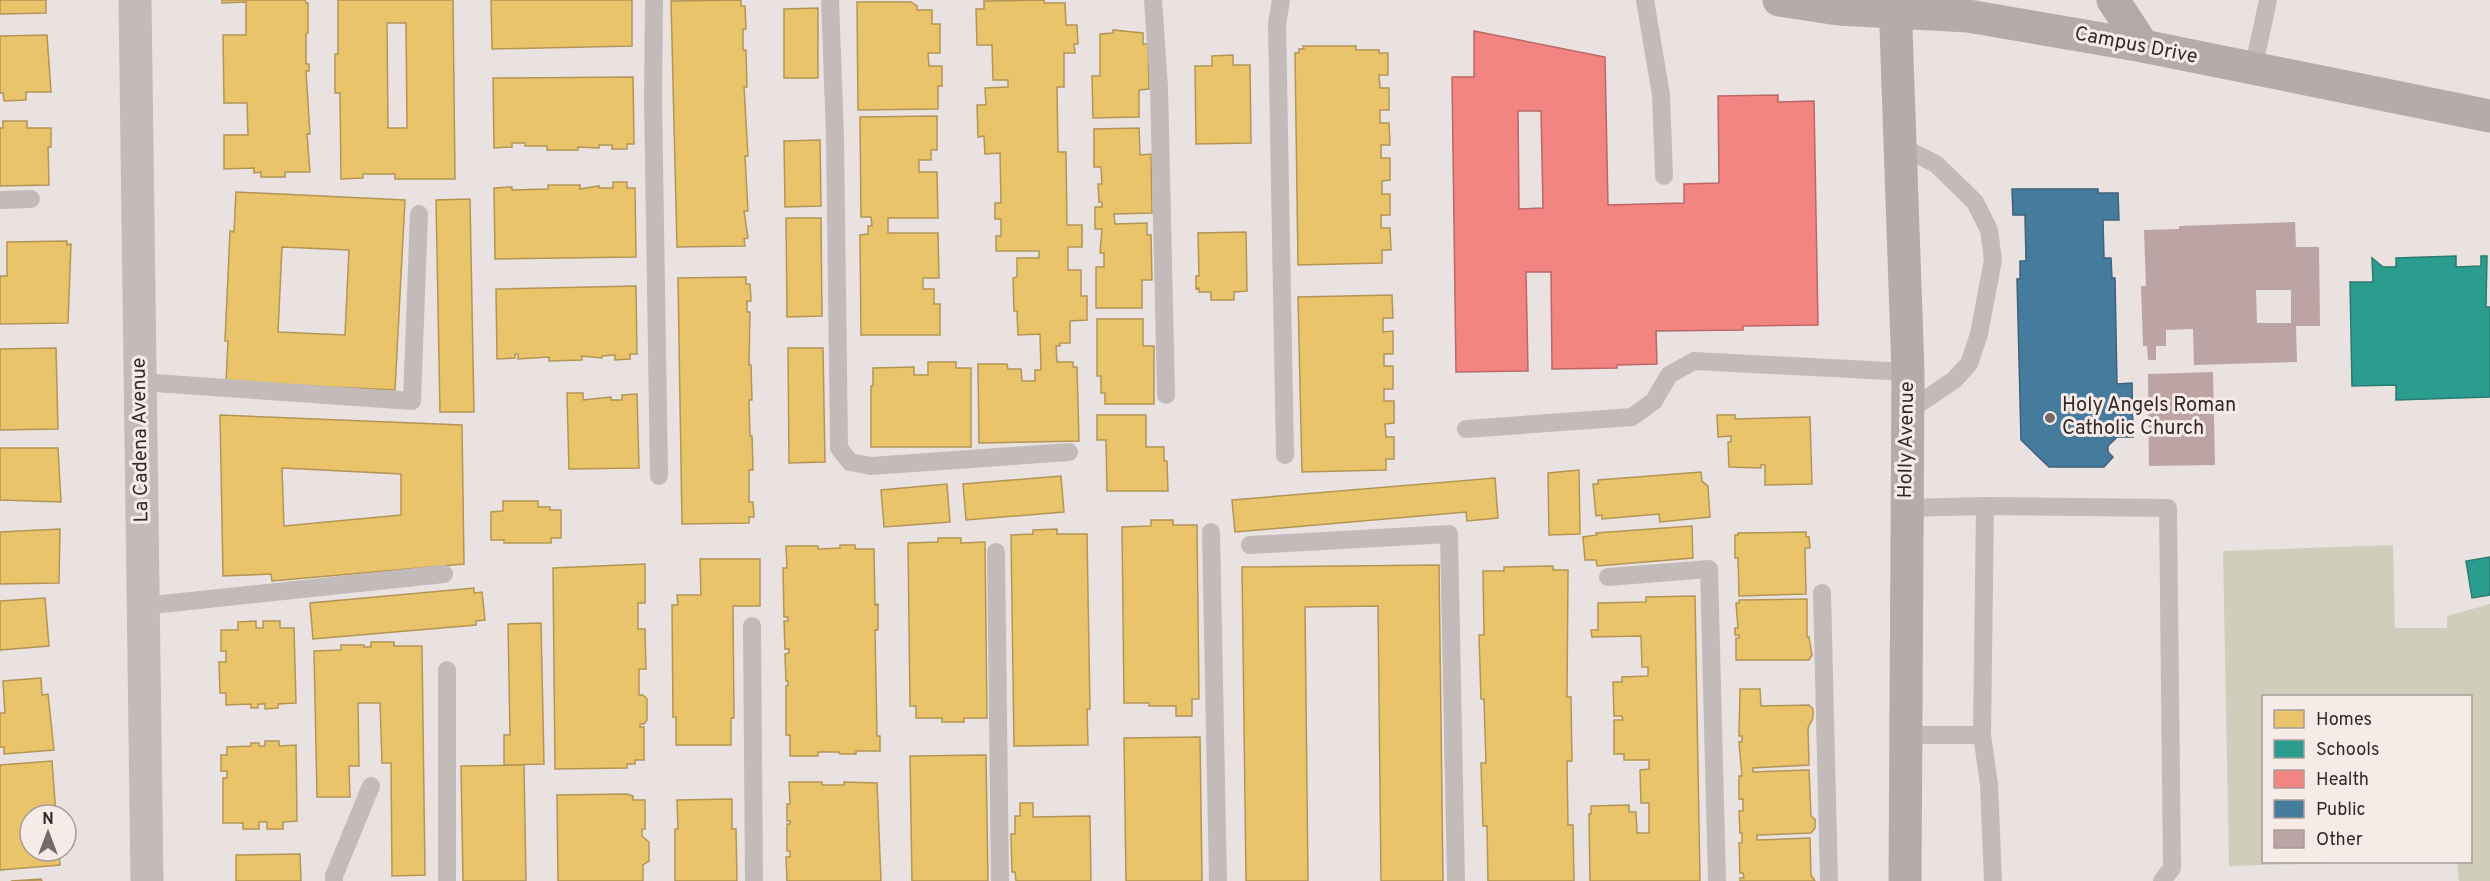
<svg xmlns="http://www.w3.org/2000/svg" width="2490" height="881" viewBox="0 0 2490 881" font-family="Overpass,sans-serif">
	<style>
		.green { fill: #d0cebb }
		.homes { fill: #e9c46a; stroke: #b39556; stroke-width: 1.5; fill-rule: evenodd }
		.schools { fill: #2a9d8f; stroke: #2d7a70; stroke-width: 1.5 }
		.health { fill: #f28482; stroke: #b96867; stroke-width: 1.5; fill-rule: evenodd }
		.public { fill: #457b9d; stroke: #40627a; stroke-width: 1.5 }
		.building { fill: #bca4a4; fill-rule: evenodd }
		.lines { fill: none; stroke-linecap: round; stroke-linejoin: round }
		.lane { stroke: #c3bbb9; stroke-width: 18 }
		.street { stroke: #c3bbb9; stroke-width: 33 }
		.secondary { stroke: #b4abaa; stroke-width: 33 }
		.primary { stroke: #b3a9a8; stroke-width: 33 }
		.poi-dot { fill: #746968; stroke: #f7ebe7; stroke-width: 2 }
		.labels { text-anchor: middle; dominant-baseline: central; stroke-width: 6; stroke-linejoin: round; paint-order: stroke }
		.street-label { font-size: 20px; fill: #342828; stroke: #f7ebe7 }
		.poi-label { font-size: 20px; fill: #342828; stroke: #f7ebe7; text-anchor: start }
	</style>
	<rect width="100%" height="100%" fill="#eae2e0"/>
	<path class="green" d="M2393,545L2395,628H2447V616L2490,604V881H2459L2457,862H2470V696H2264V862H2374L2229,866L2223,551Z"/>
	<path class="homes" d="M0,0H46V13L0,14Z
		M222,0H305L306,3H308V33L306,34V64H309V71H306L310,134H307L310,172H285V177H261V172L254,173V168L224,169V135H248L247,103H224L223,35H246V2L222,3Z
		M338,0H453L455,179H395V174H363V178L341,179L340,93H335V54H338ZM387,23H406L407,128H388Z
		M491,0H632V46L492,49Z
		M741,0V6H745L746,29H743V50H746L747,87H744L748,156H745L748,211H744L748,238L744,239L745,246L677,247L671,1Z
		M1044,0V3H1065L1066,25H1077L1078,44H1074L1075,53H1064V87H1057L1058,152H1066L1067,225H1082V247H1068V270H1081V296H1087V320L1070,321V343H1060V346H1056L1057,362H1073V367H1077L1079,441L979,443L978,364H1007L1008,369H1021L1022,381H1035V370H1041L1040,334L1018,335L1017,311H1014L1013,278L1017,277V258H1039V251H996V236H1001V219H995V203H1001L1000,153L985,154L984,136L978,137L977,105H986L985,88L1008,87V80H993L992,45H977L976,9H984V1Z
		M857,2H911L917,6V10H932V24H940V53H928L929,66H942V86H938V109L858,110Z
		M818,8V78H784V9Z
		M1113,30L1143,33V44H1148L1149,89L1139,90V117L1093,118L1092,76H1100V34L1113,33Z
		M47,35L51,92H26V100L4,101L3,93H0V36Z
		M1303,46H1356V50H1379V53H1388V75H1379L1380,88H1389V110H1380V123H1389L1390,145H1381V158H1390V180L1382,181V194H1390V215H1381V228H1390L1391,250H1382V263L1298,265L1295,53H1299V49H1304Z
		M1233,55V65H1250L1251,143L1196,144L1195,66H1212V56Z
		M633,77L634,144H627V149H612V145H599V148L578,147V150H547V146H525V143H512V147L494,148L493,78Z
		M937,116V150H931V160H919V172H937L938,218H888V233H938L939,278H923V289H934V304H940V335H861L860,235L868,234V226H872L871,217H861L860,117Z
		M3,121H27V128H51V147H48L49,185L0,186V128H3Z
		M1139,128L1140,155L1151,154L1152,213L1114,214L1115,224L1147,223V235H1151L1152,280H1142V308H1096V267H1104V253H1100L1102,229H1095V207H1102V202H1099L1098,184H1102L1101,167H1094V129Z
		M820,140L821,206L785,207L784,141Z
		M613,182H627V188H635L636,257L495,259L494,188L512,187V190L548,189V185H580V189L599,186V188H613Z
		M236,192L405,200L395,390L226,382L228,341H225L230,231L234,232ZM282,247L349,250L345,335L278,332Z
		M470,199L474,412H440L436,200Z
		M786,218H821L822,316L787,317Z
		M1246,232L1247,291L1234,292V300H1211V292H1199V288L1196,289V276H1199L1198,233Z
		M67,241V245L71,244L68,323L0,324V276H7V242Z
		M746,277V284H750L751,301H747V312H750L749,365H751L752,400H749L750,436H752L753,470H749V502H753L754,517H749V523L682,524L678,278Z
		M636,286L637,354H630V359L615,360V355L602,356V358L582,356V360L549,361V357L518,359V354H515V358L497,359L496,289Z
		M1392,295L1393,318H1383V332L1393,331V354H1384V366H1393V389H1384V401H1394V423L1385,424L1386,437H1394V459H1386V470L1302,472L1298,297Z
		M1097,319H1143V346H1154V404H1105V393H1101V376H1097Z
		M56,348L58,429L0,430V349Z
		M788,348H823L825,462L789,463Z
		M928,362H956V368H971V447H871V386H873V368L914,367V375H928Z
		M567,393H583V400L611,397V400H622V395L637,394L639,468L569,469Z
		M220,415L462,425L464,564L272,581L271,574L223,576ZM282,468L401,474V515L284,526Z
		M1097,415H1146V447H1164V461H1167L1168,491H1107L1106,440H1097Z
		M1717,415H1735V419L1810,417L1812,484L1765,485V465H1761V468L1729,467L1728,442H1731V436L1718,437Z
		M0,448H58L61,502L0,500Z
		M1579,470L1580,534L1549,535L1548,473Z
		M1701,472L1702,481L1708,486L1710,517L1660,522L1659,514L1602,519V515L1596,516L1593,484H1598V480Z
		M1061,476L1064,512L966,520L963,484Z
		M1495,478L1498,518L1467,521L1466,512L1235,532L1232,500Z
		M947,484L950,522L884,527L881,490Z
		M503,501H538V507H550V510H561V538H551V543H504V540H491V512L503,511Z
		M1151,520H1173V525H1197L1199,699H1192V716H1176V706H1149V703H1124L1122,527L1151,526Z
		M1692,526L1693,558L1597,566L1596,560H1585L1583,537L1597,535L1596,533Z
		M60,529L59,583L0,584V532Z
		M1057,529V534H1087L1090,709H1087L1088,745L1014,746L1011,535L1033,534V530Z
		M1806,532V537H1809L1810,548H1805L1806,594L1739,596L1738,558H1735V535H1738V533Z
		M938,538H961V543L985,542L987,718H964V722H942V718H916V706H910L908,543L938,542Z
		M840,545H855V549H874L875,605L878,604V630H875L877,736H880V751H856V754H840L839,752H818V756H790V735H786V686H788V681H786L785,654L789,653V649H785L784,621H788V617H784L783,568H787L786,546H818V549L840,548Z
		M700,559H760V606H733L734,718H731V745H676V717H673L672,605H678L677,595H701Z
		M645,564V603H638V629H645L646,669H639V695H643L647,699V720L644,724H640V727H644V760H635V764H627V768L555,769L553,568Z
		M1439,565L1443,881H1381L1378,606L1305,607L1308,881H1246L1242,567Z
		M1553,566V570H1568L1567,697H1571L1572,761H1567L1568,825H1573L1574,881H1488L1487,826H1483L1481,763H1486L1484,699H1481L1479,635H1484L1483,571H1504V567Z
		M474,588V593L482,592L485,620L476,621V625L313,639L310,603Z
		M1695,596L1700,881H1590L1589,814H1591V806L1629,805V812H1636L1637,833H1649V803H1641L1640,770L1649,769V760H1624V754H1614V720H1623L1622,716H1614L1613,682H1622V677L1648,676V667H1642L1641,636L1592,637L1591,630H1598V603L1646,602V597Z
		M45,598L49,646L0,650V601Z
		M1807,599V637H1809L1812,655L1809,660H1736V638H1739V635H1735V628H1738L1736,603H1739V600Z
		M256,621V628H263V621H280V628H294L296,703L278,704V708L265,709V704H258V708H251V704L226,705V693H220L219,662H226V651H221V630H238V622Z
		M541,623L544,764L504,765V735H510L508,624Z
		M371,642H394V646H422L425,875L392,876L391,763H382L380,703H358L359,766H349L350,797H317L314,651L341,650V645H364V647H371Z
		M41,678L42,695L48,694L54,750L4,754V747H0V713H5L3,681Z
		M1740,689H1760L1761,706L1809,705L1813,709V718L1808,728L1809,765L1753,768V772L1809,770L1811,816L1815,819V828L1811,833L1757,835V840L1810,838L1811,875L1815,881H1740V878H1744L1743,873H1740L1739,843H1742V833H1740L1739,811H1743V799H1739V776H1742L1739,742H1742V736H1739Z
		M1200,737L1202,881H1126L1124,738Z
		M265,741H279V746L296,745L297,821L283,822V829H267V822H259V829H243V823H223V778H227V771H221V755H227V747L251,746V743H259V746H265Z
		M986,755L988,881H912L910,756Z
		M52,761L56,815H30V851H59L60,865L0,870V765Z
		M524,765L526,881H463L461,766Z
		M789,782H822V785H844V782L877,783L881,881H787L786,857H790V851H787V824H790V821H787V804H790Z
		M627,794L633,796V800H645V829H642V836L649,842V861L643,865V881H558L557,795Z
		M732,799V829H736L737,881H675V829H678L677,800Z
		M1020,803H1033V817L1090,816L1091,881H1016L1015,872H1012L1011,834H1015V816H1020Z
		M300,854L301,881H236V855Z
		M41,879L42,881H11Z"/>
	<path class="schools" d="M2456,256V267L2481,266V256H2487L2486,307H2490V397L2396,400V385L2352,386L2350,282H2373L2372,258L2383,267H2396V258Z
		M2490,557V595L2472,598L2466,561Z"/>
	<path class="health" d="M1474,31L1605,57L1608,205L1684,203V184L1719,183L1718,96L1778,95V102L1814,101L1818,325L1743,326V330L1656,331L1657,364L1617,365V368L1552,369L1551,272H1526L1528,371L1456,372L1452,77H1474ZM1518,111H1541L1543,208L1519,209Z"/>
	<path class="public" d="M2012,189H2098V193H2118L2119,220H2103L2104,258H2111L2112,278H2115L2117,384L2132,383L2133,437H2117L2108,446V452L2113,457L2104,467H2049L2021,440L2017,279H2020V261H2026L2025,215H2013Z"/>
	<path class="building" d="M2295,222L2296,247H2319L2320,326H2296L2297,362L2194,365L2193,329L2166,330V346H2156V360H2148L2147,346H2143L2141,286H2146L2144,230L2179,229V226ZM2256,290H2291V323H2257Z
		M2213,372L2215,465L2149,466L2148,374Z"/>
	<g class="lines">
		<path class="lane" d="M654,0L653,99L659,476
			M830,0L835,136L839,448L850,462L871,466L1069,452
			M1153,0L1159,87L1166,395
			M1281,0L1277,24L1285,455
			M1645,0L1661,95L1664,176
			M2253,70L2268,0
			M1900,146L1936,164L1975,202L1989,230L1993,260L1979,334L1969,364L1954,380L1907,412
			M0,200L31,199
			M140,382L412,401L419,214
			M1466,429L1632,417L1654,401L1669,375L1694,361L1908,372
			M1985,506L2168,508L2172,868L2162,881
			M1906,508L1985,506L1982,735L1989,784L1993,881
			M1211,532L1218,881
			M1250,545L1449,534L1456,881
			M996,552L1000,881
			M1608,577L1709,569L1717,881
			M1822,593L1829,881
			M143,606L444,574
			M752,626L754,881
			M447,670V881
			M1906,735H1982
			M334,881V876L371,786"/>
		<path class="street" d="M135,0L147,881"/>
		<path class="secondary" d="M1779,0L1838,9L1968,16L2143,46L2490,116
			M1895,0L1908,372L1905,881"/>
		<path class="primary" d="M2113,0L2143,46"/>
	</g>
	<circle class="poi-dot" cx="2050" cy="418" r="6"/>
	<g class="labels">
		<g class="street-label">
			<text transform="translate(2136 46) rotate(11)">Campus Drive</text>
			<text transform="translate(141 440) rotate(-91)">La Cadena Avenue</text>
			<text transform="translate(1907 440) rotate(-89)">Holly Avenue</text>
		</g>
		<g class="poi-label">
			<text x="2062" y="406">Holy Angels Roman<tspan x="2062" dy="23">Catholic Church</tspan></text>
		</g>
	</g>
	<rect x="2262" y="695" width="210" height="168" fill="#f7ebe7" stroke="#a99d9b" stroke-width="1.5"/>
	<rect x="2274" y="710" width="30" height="18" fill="#e9c46a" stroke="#a99d9b" stroke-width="1.5"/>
	<text x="2316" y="725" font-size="18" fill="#342828">Homes</text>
	<rect x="2274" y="740" width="30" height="18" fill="#2a9d8f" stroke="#a99d9b" stroke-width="1.5"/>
	<text x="2316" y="755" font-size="18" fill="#342828">Schools</text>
	<rect x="2274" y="770" width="30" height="18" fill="#f28482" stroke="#a99d9b" stroke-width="1.5"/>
	<text x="2316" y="785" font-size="18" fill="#342828">Health</text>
	<rect x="2274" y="800" width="30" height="18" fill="#457b9d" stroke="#a99d9b" stroke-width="1.5"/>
	<text x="2316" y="815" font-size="18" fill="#342828">Public</text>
	<rect x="2274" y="830" width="30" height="18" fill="#bca4a4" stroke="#a99d9b" stroke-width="1.5"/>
	<text x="2316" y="845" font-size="18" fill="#342828">Other</text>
	<g transform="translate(48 833)"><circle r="28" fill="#f7ebe7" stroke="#a99d9b" stroke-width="1.5"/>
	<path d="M0-4.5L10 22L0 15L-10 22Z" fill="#746968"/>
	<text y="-9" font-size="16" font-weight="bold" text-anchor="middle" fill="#342828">N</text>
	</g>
</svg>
